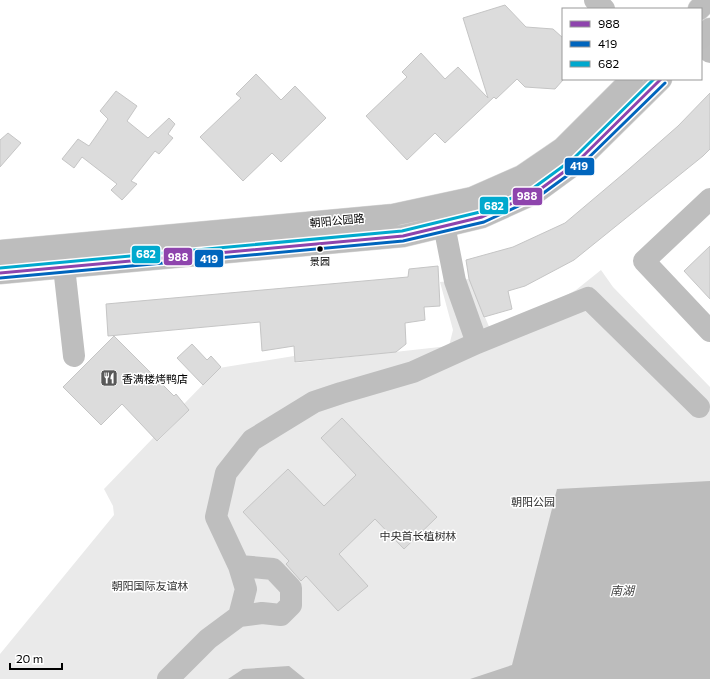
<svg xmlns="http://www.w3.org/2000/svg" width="710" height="679" viewBox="0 0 710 679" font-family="Commissioner,'Noto Sans SC',sans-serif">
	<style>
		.green { fill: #eaeaea }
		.water { fill: #bcbcbc }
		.building { fill: #dcdcdc; stroke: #c5c5c5 }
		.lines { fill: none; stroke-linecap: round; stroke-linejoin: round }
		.major-casing { stroke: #dbdbdb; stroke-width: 23 }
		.minor { stroke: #bebebe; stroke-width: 22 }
		.major { stroke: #bdbdbd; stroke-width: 22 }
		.bus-1-casing { stroke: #fff; stroke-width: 6 }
		.bus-2-casing { stroke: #fff; stroke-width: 6 }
		.bus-3-casing { stroke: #fff; stroke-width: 6 }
		.bus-1 { stroke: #8e44ad; stroke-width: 3 }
		.bus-2 { stroke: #0065bd; stroke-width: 3 }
		.bus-3 { stroke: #00a9ce; stroke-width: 3 }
		.bus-dot { fill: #000; stroke: #fff; stroke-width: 1.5 }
		.labels { text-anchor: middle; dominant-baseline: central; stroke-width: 3; stroke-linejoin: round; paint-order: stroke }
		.bus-label { font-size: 10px; fill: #000; stroke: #fff }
		.street-label { font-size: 11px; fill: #000; stroke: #fff }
		.poi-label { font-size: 11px; fill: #000; stroke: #fff; text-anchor: start }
		.park-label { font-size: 11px; fill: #2f2f2f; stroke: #fff }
		.water-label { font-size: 12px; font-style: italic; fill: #404040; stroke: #fff }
		.line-badge { stroke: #fff; stroke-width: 1.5 }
		.badge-label { font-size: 11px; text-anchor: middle; font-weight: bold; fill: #fff }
	</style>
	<rect width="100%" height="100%" fill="#fff"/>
	<path class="green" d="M601,270L613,287L710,387V679H0V654L114,515L113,506L104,489L154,437L158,441L188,411L183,405L219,368L294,356L295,363L449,346L453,330L440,282L469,279L490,329L539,310L576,290Z"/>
	<path class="water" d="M710,481V679H470L512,665L557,489Z
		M289,666L305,679H228L243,669Z"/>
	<path class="building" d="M505,5L526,27L553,29L563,38V80L555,89L525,87L517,79L496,99L494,97L445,143L435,133L407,160L366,116L407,77L402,72L421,53L445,79L458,67L488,98L463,18Z
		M256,74L281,100L295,86L326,118L281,162L272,153L243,181L200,137L241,98L236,94Z
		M116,91L137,106L127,121L148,138L169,118L175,124L168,134L173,138L159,154L155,151L131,181L137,184L122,200L111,190L117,184L82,157L74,168L62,159L78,139L89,146L108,119L100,111Z
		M710,93V149L703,156L574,260L525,286L508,291L512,309L484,317L469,279L466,260L513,247L565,223L629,169L678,126Z
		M8,133L21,143L0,167V140Z
		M710,246V299L684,271Z
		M438,266L440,306L424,307L425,320L405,323L406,344L396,352L295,362L294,346L262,351L260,322L108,336L106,304L408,277L409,269Z
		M114,336L174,396L176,394L189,410L157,441L122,404L101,425L63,387Z
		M192,344L207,360L211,356L221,367L203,385L177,358Z
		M342,418L437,517L404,549L375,519L339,554L368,586L338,611L306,576L301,581L286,564L289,561L243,512L288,469L324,506L356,475L321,438Z"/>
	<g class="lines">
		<defs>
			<path id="major" d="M699,9L708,0
				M701,38L710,29
				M0,251L393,215L472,198L522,176L563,148L632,79
				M0,273L403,236L482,217L535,193L576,163L661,79"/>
		</defs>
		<use href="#major" class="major-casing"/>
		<path class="minor" d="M595,0L604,9
			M701,44L710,52
			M710,199L644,261L710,331
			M444,225L455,281L477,343
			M64,267L74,356
			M239,566L252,567L273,569L291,588V605L281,615L262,613L239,616
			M168,679L208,639L239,616L246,589L239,566L216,517L226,473L252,440L314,402L341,393L413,372L477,343L588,298L699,407"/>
		<use href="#major" class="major"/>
		<defs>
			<path id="bus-1" d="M0,273L403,236L482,217L535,193L576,163L661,79"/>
			<path id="bus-2" d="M0,278L403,241L484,222L538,197L579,167L665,83"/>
			<path id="bus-3" d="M0,268L402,231L480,212L532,189L573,159L654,79"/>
		</defs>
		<use href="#bus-1" class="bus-1-casing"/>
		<use href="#bus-2" class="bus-2-casing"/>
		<use href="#bus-3" class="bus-3-casing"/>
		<use href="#bus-1" class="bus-1"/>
		<use href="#bus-2" class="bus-2"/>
		<use href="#bus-3" class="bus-3"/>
	</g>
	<defs>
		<symbol id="restaurant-square" viewBox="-11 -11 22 22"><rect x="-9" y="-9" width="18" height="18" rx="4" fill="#595959" stroke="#fff"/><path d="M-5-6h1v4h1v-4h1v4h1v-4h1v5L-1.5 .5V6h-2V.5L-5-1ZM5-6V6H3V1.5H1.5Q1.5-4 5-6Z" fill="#fff"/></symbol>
	</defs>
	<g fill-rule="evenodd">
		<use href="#restaurant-square" x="99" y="368" width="20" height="20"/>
	</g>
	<circle class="bus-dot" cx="320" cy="249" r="3.5"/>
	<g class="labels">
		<g class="bus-label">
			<text x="320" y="261">景园</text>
		</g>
		<g class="street-label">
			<text transform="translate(337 220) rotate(-5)">朝阳公园路</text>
		</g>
		<g class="poi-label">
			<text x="122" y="378">香满楼烤鸭店</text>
		</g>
		<g class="park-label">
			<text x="533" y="501">朝阳公园</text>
			<text x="418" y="535">中央首长植树林</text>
			<text x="150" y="585">朝阳国际友谊林</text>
		</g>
		<g class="water-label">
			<text x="622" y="590">南湖</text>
		</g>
	</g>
	<g class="line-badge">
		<rect x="564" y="157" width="31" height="19" rx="4" fill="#0065bd"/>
		<rect x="512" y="187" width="31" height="19" rx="4" fill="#8e44ad"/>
		<rect x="479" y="196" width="30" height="19" rx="4" fill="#00a9ce"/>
		<rect x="131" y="245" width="30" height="19" rx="4" fill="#00a9ce"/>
		<rect x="163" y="247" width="30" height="19" rx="4" fill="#8e44ad"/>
		<rect x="194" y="249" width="30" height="19" rx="4" fill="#0065bd"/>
	</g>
	<g class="badge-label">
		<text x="579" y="170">419</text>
		<text x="527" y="200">988</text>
		<text x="494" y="210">682</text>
		<text x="146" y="258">682</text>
		<text x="178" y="261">988</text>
		<text x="209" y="263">419</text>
	</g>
	<rect x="562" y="8" width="140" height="72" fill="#ffffff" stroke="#999999"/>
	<rect x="570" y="21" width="20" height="6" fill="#8e44ad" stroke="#999999"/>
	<text x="598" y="28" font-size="12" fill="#000000">988</text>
	<rect x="570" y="41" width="20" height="6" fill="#0065bd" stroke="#999999"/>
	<text x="598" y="48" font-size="12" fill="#000000">419</text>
	<rect x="570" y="61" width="20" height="6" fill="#00a9ce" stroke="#999999"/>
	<text x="598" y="68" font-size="12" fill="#000000">682</text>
	<path d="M10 663v6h52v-6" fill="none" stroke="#000000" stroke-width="2"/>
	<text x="16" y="663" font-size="12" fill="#000000" stroke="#ffffff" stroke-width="3" paint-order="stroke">20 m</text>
</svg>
